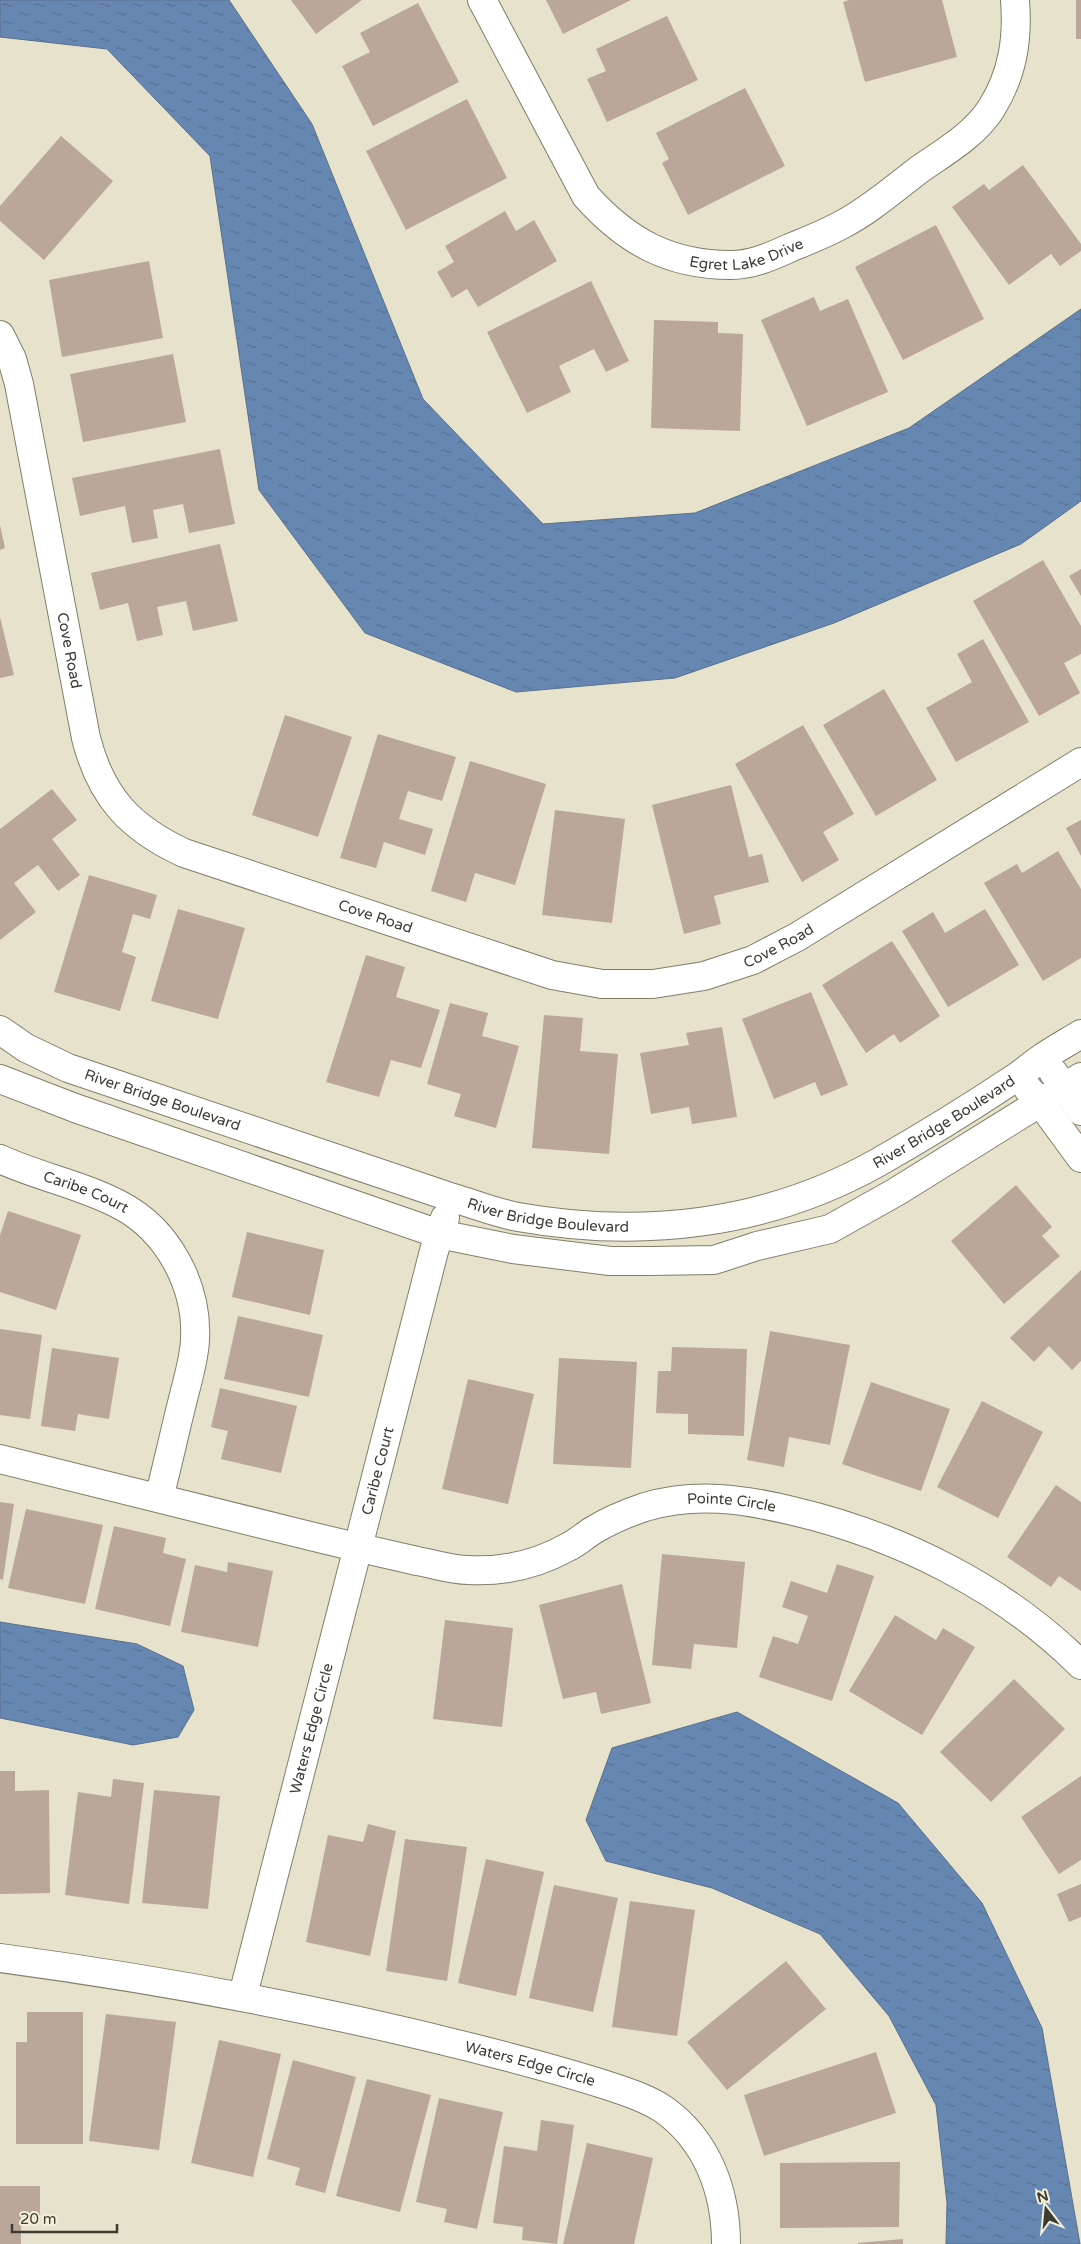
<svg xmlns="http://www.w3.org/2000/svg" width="1081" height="2244" viewBox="0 0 1081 2244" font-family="'Varela Round',sans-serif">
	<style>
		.water { fill: url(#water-ripples); stroke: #5a708c }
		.building { fill: #baa799 }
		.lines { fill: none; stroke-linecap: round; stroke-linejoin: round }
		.street-casing { stroke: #827e6a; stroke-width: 30 }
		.street { stroke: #fff; stroke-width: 28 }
		.labels { text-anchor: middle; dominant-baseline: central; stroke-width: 5; stroke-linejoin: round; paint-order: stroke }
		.street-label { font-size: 15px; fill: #3d3b32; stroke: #f4efd9 }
	</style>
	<defs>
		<pattern id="water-ripples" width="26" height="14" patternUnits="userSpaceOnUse" patternTransform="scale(1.25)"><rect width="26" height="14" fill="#6687b2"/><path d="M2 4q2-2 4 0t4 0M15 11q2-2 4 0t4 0" fill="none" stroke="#557091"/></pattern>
	</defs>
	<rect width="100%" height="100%" fill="#e7e2cc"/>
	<path class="water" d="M0,0H229L312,124L423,399L543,524L695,513L909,428L1081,309V501L1021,544L834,623L675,678L516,692L365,633L259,490L210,156L107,49L0,37Z
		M0,1622L137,1644L183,1666L194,1710L178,1737L133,1745L0,1718Z
		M737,1712L898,1803L982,1903L1042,2028L1080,2244H946L947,2203L936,2105L889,2016L820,1934L712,1888L606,1861L586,1820L612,1748Z"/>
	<path class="building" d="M291,0H362L316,34Z
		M546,0H631L563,34Z
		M849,0H942L957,57L865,82L843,2Z
		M1076,0H1081V39H1076Z
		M418,3L459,82L373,126L342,66L370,52L360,33Z
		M667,16L698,80L607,122L587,79L606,71L596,49Z
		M745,88L785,166L688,215L662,163L669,159L656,133Z
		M467,99L507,178L406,230L366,151Z
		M61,136L113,181L44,260L0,221V206Z
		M1023,165L1081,244V251L1060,266L1051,254L1009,285L952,207L984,184L989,190Z
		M505,211L516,231L534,220L557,261L478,307L467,289L452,298L437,272L454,262L445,246Z
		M936,225L984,319L903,360L855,267Z
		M149,261L163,338L62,357L49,280Z
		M591,281L629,361L606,372L594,349L559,366L571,392L527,413L487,332Z
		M814,297L820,311L848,299L888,392L807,426L761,320Z
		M654,320L718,322V333L743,334L740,431L651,428Z
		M173,354L186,422L83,442L70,374Z
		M220,449L235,524L189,533L183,504L153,510L158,538L132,543L125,506L80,516L72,478Z
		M0,525L5,548L0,550Z
		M220,544L238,621L193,631L186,601L157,607L163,635L137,641L128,603L100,610L91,573Z
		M1043,560L1081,626V654L1064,663L1080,693L1039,716L973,601Z
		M1081,569V596L1069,576Z
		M0,617L14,675L0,678Z
		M983,639L1029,722L956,762L926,708L972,682L957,654Z
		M884,689L937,780L876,816L823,725Z
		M285,715L352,737L318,837L252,815Z
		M803,725L854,814L823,832L839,860L802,882L735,764Z
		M378,734L456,757L442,801L408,791L399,819L433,829L425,855L384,842L376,868L340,858Z
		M470,761L546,784L515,885L475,873L466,902L431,891Z
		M731,785L749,857L762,854L769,882L714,896L721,924L684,934L652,805Z
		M52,789L77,820L52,839L80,875L58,891L38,865L14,883L36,912L0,940V829Z
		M555,810L625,819L612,923L542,915Z
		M1081,820V856L1066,828Z
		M1058,851L1081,889V958L1043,981L984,883L1017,864L1022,873Z
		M89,875L157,895L150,919L133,914L122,952L136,957L120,1011L54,992Z
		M178,909L245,928L218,1019L151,1001Z
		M985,909L1019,965L948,1007L902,931L933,912L945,933Z
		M892,941L940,1016L900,1043L894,1034L866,1053L822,985Z
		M366,955L405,967L396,997L440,1010L421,1068L391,1060L379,1097L326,1082Z
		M811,992L848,1085L821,1096L815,1082L774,1099L742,1019Z
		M450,1003L488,1013L482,1036L519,1046L496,1128L454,1116L461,1094L427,1084Z
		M544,1015L583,1018L580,1051L618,1054L609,1154L532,1148Z
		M722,1027L737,1117L692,1124L689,1107L651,1114L640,1053L689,1045L686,1033Z
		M1016,1185L1052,1227L1042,1236L1060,1256L1004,1304L951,1241Z
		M8,1211L81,1235L56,1310L0,1292V1235Z
		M247,1232L324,1250L310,1315L232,1297Z
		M1081,1270V1361L1072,1370L1049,1346L1034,1362L1010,1338Z
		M238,1316L323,1335L309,1397L224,1379Z
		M0,1329L42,1335L30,1419L0,1415Z
		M770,1331L850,1345L830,1445L789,1437L784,1467L747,1460Z
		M672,1347L747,1349L744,1436L688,1434V1414L656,1413L658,1371H671Z
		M52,1348L119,1358L109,1419L78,1414L75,1431L41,1426Z
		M559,1358L637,1362L631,1468L553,1464Z
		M468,1379L534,1394L508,1504L442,1489Z
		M871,1382L950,1409L921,1491L842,1464Z
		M220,1388L297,1406L281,1473L221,1459L228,1431L211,1427Z
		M982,1401L1043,1432L998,1518L937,1487Z
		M1056,1485L1081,1502V1591L1059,1576L1051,1587L1007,1557Z
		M0,1502L14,1504L3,1580L0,1579Z
		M26,1509L103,1525L85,1604L8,1588Z
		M114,1526L166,1538L163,1553L186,1559L170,1626L95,1609Z
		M662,1554L745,1562L737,1648L694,1644L691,1669L652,1665Z
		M228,1562L273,1571L258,1647L181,1632L195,1565L227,1572Z
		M837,1564L874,1576L832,1701L759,1677L773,1636L798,1644L808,1616L782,1607L791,1581L827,1593Z
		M622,1584L651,1703L601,1714L596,1692L563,1699L539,1605Z
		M895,1615L936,1640L943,1628L975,1647L922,1735L849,1691Z
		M445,1620L513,1628L502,1727L433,1719Z
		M1014,1679L1065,1729L991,1802L940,1752Z
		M0,1771H15V1791L49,1790L50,1893L0,1894Z
		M1081,1776V1860L1059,1874L1021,1817Z
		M113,1779L144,1783L129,1904L65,1895L78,1792L111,1797Z
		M154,1790L220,1796L208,1909L142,1903Z
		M368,1824L396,1831L370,1956L306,1942L328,1835L363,1842Z
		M405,1839L467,1847L447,1981L386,1971Z
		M486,1859L544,1872L516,1996L458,1983Z
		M1081,1884V1917L1069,1922L1057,1894Z
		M554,1885L618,1898L593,2012L529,1998Z
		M630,1901L695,1910L677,2036L612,2027Z
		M786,1961L826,2009L727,2090L687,2042Z
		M27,2012H83V2144H16V2042H27Z
		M106,2014L176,2022L159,2150L89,2141Z
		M219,2040L281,2054L253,2177L191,2163Z
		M876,2052L896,2113L764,2156L744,2095Z
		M293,2060L356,2077L325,2193L295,2185L300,2168L267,2159Z
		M367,2079L431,2095L400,2212L336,2196Z
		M439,2098L503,2112L477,2229L444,2222L447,2209L416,2202Z
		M541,2120L574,2125L557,2244L522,2240L523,2227L493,2223L504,2146L537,2151Z
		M587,2143L653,2158L634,2244H563Z
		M900,2162L899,2227L780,2228V2163Z
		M0,2186H40V2217H21V2244H0Z
		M903,2239V2244H858V2243Z"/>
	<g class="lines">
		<defs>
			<g id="street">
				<path id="s1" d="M482,0L586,196C626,241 669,265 731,265C753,265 772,256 792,247C809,240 827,233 843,224C870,210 896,187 920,169C946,151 974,135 991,109C1013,74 1018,39 1015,0"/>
				<path id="s2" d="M0,335L12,359L19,384L86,738C101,797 130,828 184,853L552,975L602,984H653L704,976L753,960L797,937L1081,762"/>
				<path id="s3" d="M0,1030L26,1048L68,1068L453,1198C474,1204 496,1213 518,1217C642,1239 766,1225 877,1163C923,1137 970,1108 1015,1078C1024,1072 1033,1064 1042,1058C1055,1049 1068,1042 1081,1034"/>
				<path d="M1053,1072L1081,1111"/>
				<path d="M0,1079L75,1108L439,1234L513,1249L610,1261H650L714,1260L757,1246L830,1229L896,1192L1081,1077"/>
				<path d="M1028,1089L1040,1102L1081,1158"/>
				<path id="s4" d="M0,1159C39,1177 83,1185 120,1205C168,1230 198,1286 195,1340C194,1361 187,1382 182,1403C174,1435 167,1467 159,1498"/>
				<path id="s5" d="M0,1459C99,1484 199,1508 298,1533C338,1543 377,1552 417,1561C434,1564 451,1570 468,1570C504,1572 536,1565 568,1547C577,1543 584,1536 592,1531C608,1521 627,1513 645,1507C695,1492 743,1499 793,1511C899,1536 1004,1588 1081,1665"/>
				<path id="s6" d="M0,1958C172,1981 340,2013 508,2057C542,2066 575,2075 609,2086C627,2092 646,2098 663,2109C707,2140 726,2191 726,2244"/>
				<path id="s7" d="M243,1995L434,1251L445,1218"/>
			</g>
		</defs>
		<use href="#street" class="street-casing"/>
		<use href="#street" class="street"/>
	</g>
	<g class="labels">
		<g class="street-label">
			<text stroke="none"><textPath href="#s1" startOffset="405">Egret Lake Drive</textPath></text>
			<text stroke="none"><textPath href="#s2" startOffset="324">Cove Road</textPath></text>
			<text stroke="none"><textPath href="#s2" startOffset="772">Cove Road</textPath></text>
			<text stroke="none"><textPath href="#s2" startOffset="1192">Cove Road</textPath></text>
			<text stroke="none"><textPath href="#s3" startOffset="178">River Bridge Boulevard</textPath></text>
			<text stroke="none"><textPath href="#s3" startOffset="1001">River Bridge Boulevard</textPath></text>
			<text stroke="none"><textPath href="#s4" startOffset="92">Caribe Court</textPath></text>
			<text stroke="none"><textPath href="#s3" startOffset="582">River Bridge Boulevard</textPath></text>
			<text stroke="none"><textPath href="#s7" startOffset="541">Caribe Court</textPath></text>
			<text stroke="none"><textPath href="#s5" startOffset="760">Pointe Circle</textPath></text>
			<text stroke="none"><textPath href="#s7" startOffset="275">Waters Edge Circle</textPath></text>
			<text stroke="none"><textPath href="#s6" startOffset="541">Waters Edge Circle</textPath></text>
		</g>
	</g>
	<g transform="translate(1046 2209) rotate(344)" stroke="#f4efd9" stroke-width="4" paint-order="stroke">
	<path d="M0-4L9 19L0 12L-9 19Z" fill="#3d3b32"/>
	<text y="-8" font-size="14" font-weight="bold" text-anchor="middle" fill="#3d3b32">N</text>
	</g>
	<path d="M12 2224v8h105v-8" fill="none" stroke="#3d3b32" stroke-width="2.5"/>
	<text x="20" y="2224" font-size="15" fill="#3d3b32" stroke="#f4efd9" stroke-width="4" paint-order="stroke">20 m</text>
</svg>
